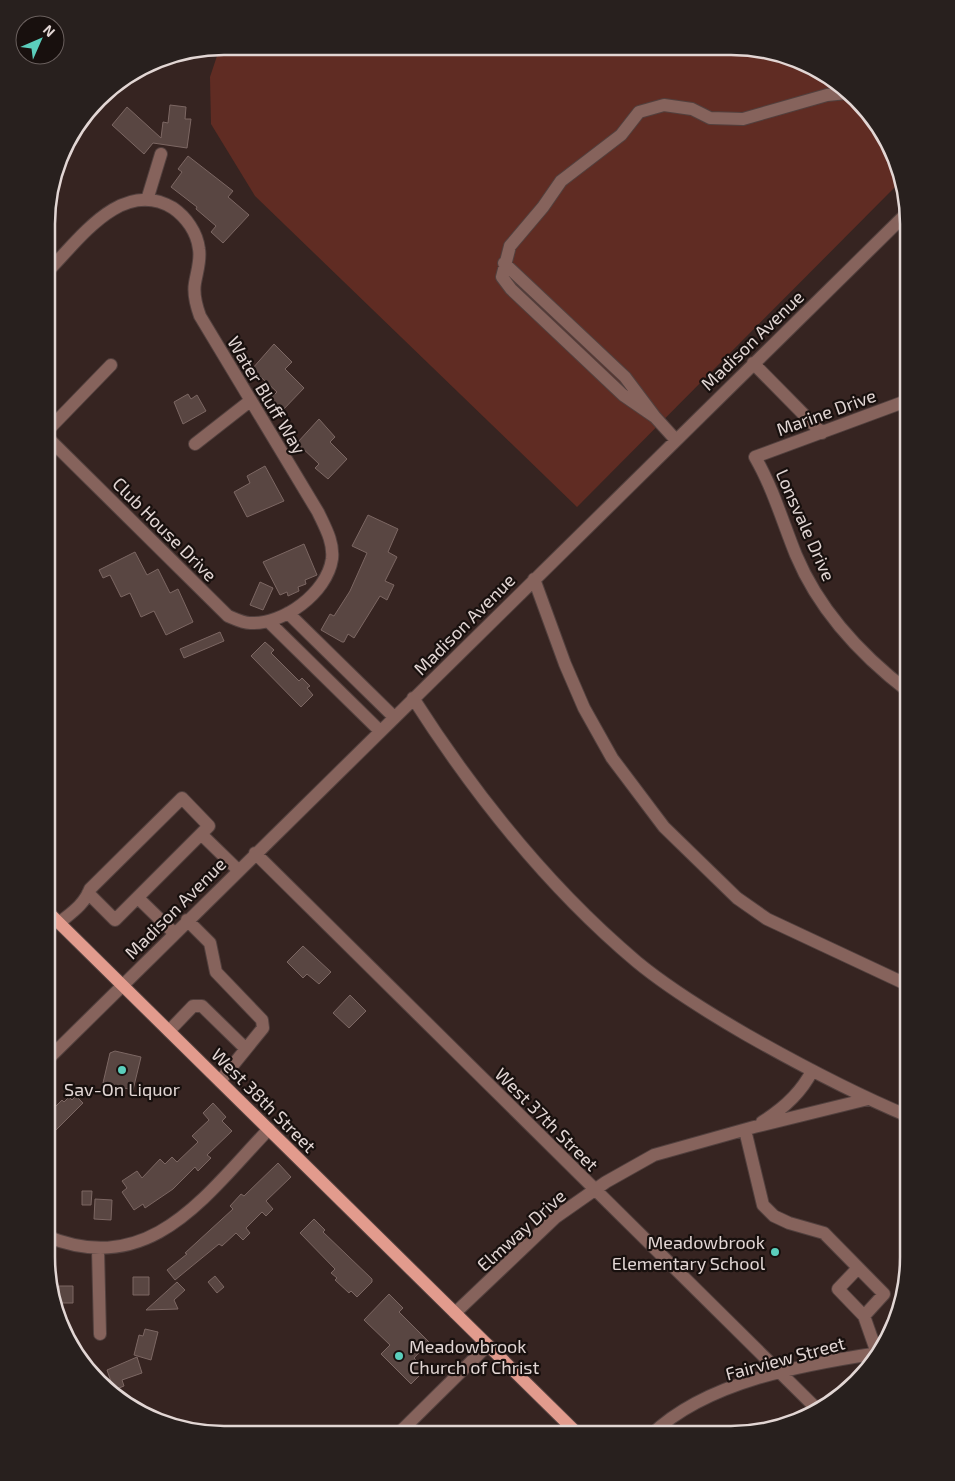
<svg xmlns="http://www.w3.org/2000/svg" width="955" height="1481" viewBox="0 0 955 1481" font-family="'Exo 2',sans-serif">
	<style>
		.green { fill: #602c23 }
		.building { fill: #594642; stroke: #7c6763 }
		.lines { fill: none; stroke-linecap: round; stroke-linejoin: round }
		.minor-casing { stroke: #52403e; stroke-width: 14 }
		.major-casing { stroke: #52403e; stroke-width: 14 }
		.minor { stroke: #86635c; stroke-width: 12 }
		.major { stroke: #e29b8d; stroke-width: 12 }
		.poi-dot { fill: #5bcebc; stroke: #18100e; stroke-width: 2 }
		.labels { text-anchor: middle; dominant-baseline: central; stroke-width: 4.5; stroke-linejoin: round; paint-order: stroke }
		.street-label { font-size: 18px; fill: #e2d6d4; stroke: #18100e }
		.poi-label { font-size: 18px; fill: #e2d6d4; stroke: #18100e }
		.rim { fill: none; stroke: #e2d6d4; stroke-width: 2.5 }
	</style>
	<rect width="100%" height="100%" fill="#362421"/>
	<path class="green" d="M224,46L754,48L839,83L895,156L900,182L577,507L255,196L211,124L210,77L220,47Z"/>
	<path class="building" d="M170,105L186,107L185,119H191L187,148L153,143L144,154L112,125L127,107L161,138L163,122L168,123Z
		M188,156L233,191L228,197L249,215L223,243L211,232L216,226L196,209L197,207L171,187L182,172L178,169Z
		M274,344L292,362L285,369L304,388L281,412L269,400L277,392L252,369Z
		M188,394L191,399L197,395L206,411L183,424L174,402Z
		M319,419L335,437L330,442L347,459L328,479L315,468L319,464L297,443Z
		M265,466L284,501L247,517L234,492L250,483L247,476Z
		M368,515L398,529L388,552L397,557L385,581L394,585L387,600L380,596L354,638L348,634L344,642H342L321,630L330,614L334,616L350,591L367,553L352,546Z
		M304,544L317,575L305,580L306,584L298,587L299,591L288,596L287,592L280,595L263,562Z
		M135,552L147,575L158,569L170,593L178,589L193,622L166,635L154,611L141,617L130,593L121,597L110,575L103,578L99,570Z
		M260,582L273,588L263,610L250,605Z
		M220,632L224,641L184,658L180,649Z
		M265,642L274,650L271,653L299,681L302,678L310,686L307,688L313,695L301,707L251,656Z
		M303,946L331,972L319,984L307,974L303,978L287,962Z
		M350,995L366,1011L349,1028L333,1013Z
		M115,1051L141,1057L133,1090L103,1083L110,1053Z
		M76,1096L83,1103L56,1130L51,1126L46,1130V1116L62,1100L64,1102L69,1097L72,1100Z
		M213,1103L226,1117L222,1121L232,1131L207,1155L211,1158L198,1171L195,1167L173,1189L145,1208L143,1204L134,1210L122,1192L127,1188L122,1181L137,1171L142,1178L160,1159L165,1164L172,1157L177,1162L198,1142L192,1136L209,1120L203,1113Z
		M278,1163L291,1177L266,1201L273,1209L266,1216L262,1212L246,1228L250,1233L243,1240L236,1233L222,1246L219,1244L175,1280L167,1270L187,1254L185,1253L233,1209L230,1206L241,1194L244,1196Z
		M82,1191H92L91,1205H82Z
		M95,1199L112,1200L111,1220L94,1219Z
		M314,1219L325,1230L323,1232L372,1279V1282L357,1297L351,1291L349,1293L335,1280L337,1278L331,1273L335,1269L300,1233Z
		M215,1276L224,1287L217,1293L208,1282Z
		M133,1277H149V1295H133Z
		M177,1282L185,1290L174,1300L178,1309L146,1310Z
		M59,1286H73V1303H60Z
		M389,1294L403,1308L399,1312L429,1342L414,1358L425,1370L411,1384L381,1354L390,1345L364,1320Z
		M145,1329L158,1332L151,1360L134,1355L139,1335L143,1336Z
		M137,1357L142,1373L122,1380L124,1386L114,1390L107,1370Z"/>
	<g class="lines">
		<defs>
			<path id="minor" d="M147,200L161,154
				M504,263L625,377L655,417L623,395L511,289L502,277L510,246L543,207L561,181L621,135L639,112L664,105L692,109L710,118L743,119L827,95L847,93
				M753,363L822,433
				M655,417L675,439
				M47,431L111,365
				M47,437L228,616C235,619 243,623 250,623C283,625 327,593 332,559C334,542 325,527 318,512L200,316C196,305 193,294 195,283C197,271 201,260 199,249C197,232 186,217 173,208C122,177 79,240 48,271
				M195,444L250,401
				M534,579L565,664L584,708L612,758L664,827L737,898L767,919L908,985
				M288,613L394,717
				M269,622L380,731
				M909,692C862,656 819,610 796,555C783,523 773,488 755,457L909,400
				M413,698C475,795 549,888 637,962C671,990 709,1013 747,1035C800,1065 853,1093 908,1116
				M201,834L238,870
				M255,853L816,1408
				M138,898L174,933
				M187,920L210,943L216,972L262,1020L263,1028L220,1081
				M59,923C71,913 84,905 90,889L182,798L209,826L115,920L88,893
				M169,1031L193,1006H202L246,1049
				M47,1060L907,213
				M762,1122C783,1109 801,1093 812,1071
				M745,1130L763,1205L774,1216L789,1223L824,1233L884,1294L864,1316L877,1353
				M46,1236C150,1279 205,1196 269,1129
				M98,1249L100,1334
				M858,1268L838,1289L864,1316
				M455,1313L556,1217L606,1182L654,1155L754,1127L868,1099
				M398,1434L488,1345
				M651,1435C706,1381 806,1364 879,1353"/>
			<path id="major" d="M47,911L578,1434"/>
		</defs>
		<use href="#minor" class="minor-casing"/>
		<use href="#major" class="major-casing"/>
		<use href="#minor" class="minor"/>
		<use href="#major" class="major"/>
	</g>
	<g class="poi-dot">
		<circle cx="122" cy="1070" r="5"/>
		<circle cx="775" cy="1252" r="5"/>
		<circle cx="399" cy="1356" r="5"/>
	</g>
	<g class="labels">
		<g class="street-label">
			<text transform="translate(752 340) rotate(-44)">Madison Avenue</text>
			<text transform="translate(267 395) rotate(59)">Water Bluff Way</text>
			<text transform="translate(826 412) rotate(-20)">Marine Drive</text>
			<text transform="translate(806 525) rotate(66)">Lonsvale Drive</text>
			<text transform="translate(165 529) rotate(45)">Club House Drive</text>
			<text transform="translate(464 624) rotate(-45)">Madison Avenue</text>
			<text transform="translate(175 908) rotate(-45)">Madison Avenue</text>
			<text transform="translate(264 1100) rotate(45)">West 38th Street</text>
			<text transform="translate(547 1119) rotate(45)">West 37th Street</text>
			<text transform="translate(521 1230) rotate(-42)">Elmway Drive</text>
			<text transform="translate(785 1358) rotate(-15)">Fairview Street</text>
		</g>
		<g class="poi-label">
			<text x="122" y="1089">Sav-On Liquor</text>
			<text x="765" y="1242" text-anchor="end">Meadowbrook<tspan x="765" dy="21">Elementary School</tspan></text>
			<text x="409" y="1346" text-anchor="start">Meadowbrook<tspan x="409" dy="21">Church of Christ</tspan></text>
		</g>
	</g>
	<path d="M0 0H955V1481H0ZM224 55H731A169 169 0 0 1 900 224V1257A169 169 0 0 1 731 1426H224A169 169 0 0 1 55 1257V224A169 169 0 0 1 224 55Z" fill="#28201e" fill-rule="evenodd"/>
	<path class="rim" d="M224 55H731A169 169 0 0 1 900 224V1257A169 169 0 0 1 731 1426H224A169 169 0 0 1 55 1257V224A169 169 0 0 1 224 55Z"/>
	<g transform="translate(40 40) rotate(45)"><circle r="24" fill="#18100e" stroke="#695f5d"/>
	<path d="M0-4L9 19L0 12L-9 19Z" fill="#5bcebc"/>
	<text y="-8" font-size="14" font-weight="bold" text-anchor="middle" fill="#e2d6d4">N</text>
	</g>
</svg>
